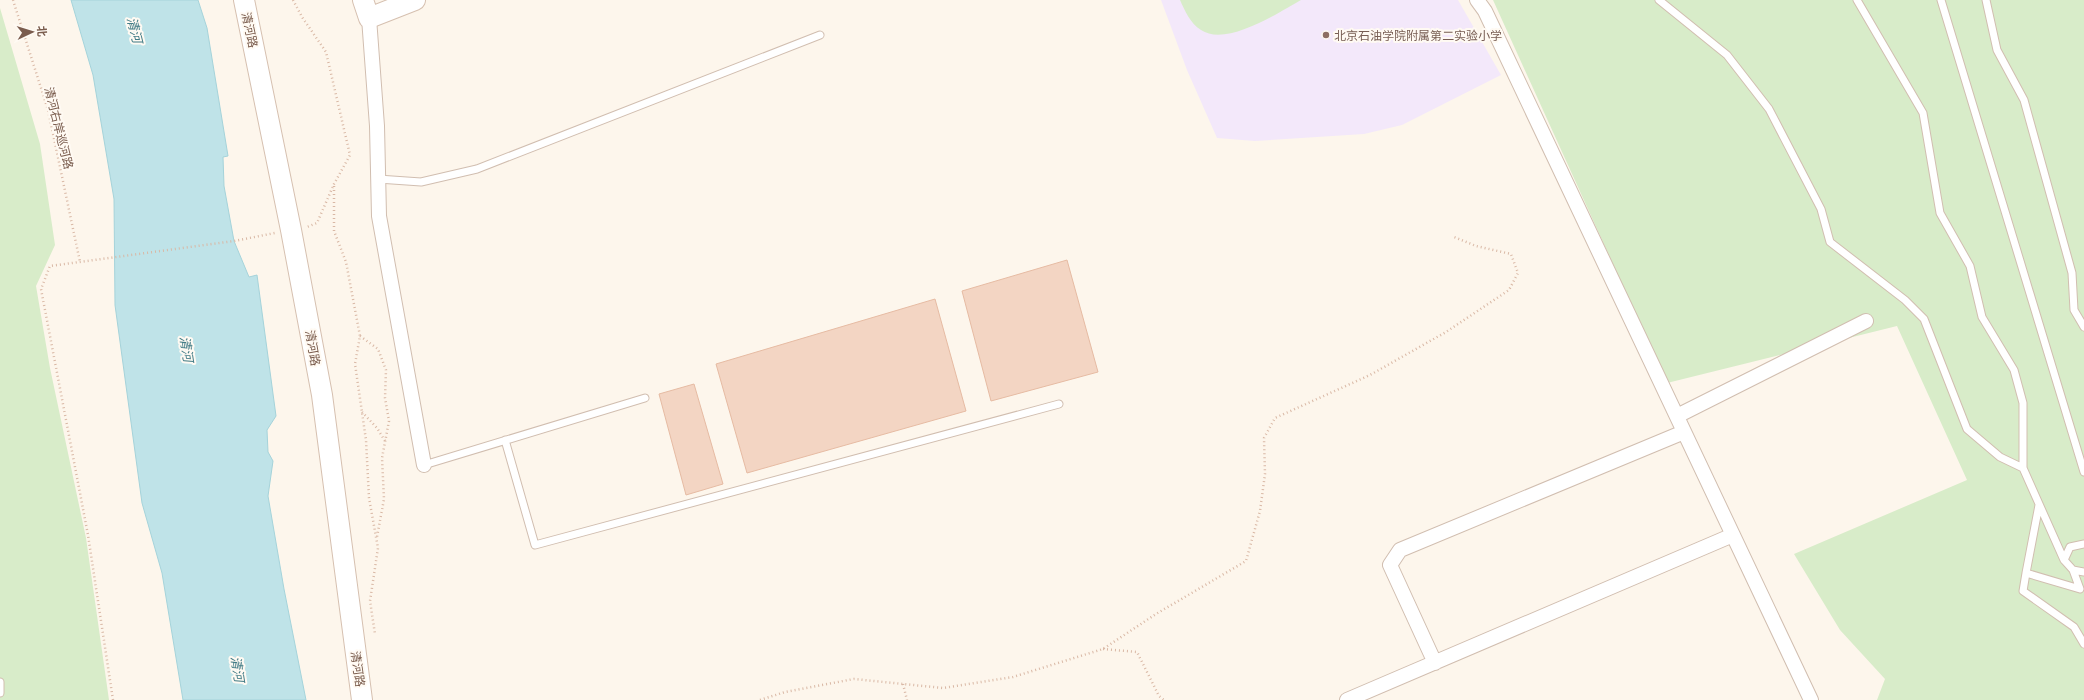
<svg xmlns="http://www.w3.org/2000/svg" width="2084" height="700" viewBox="0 0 2084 700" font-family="Manrope,'Noto Sans SC',sans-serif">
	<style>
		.education { fill: #f3e8fa }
		.green { fill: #d8ecc9 }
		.water { fill: #bfe3e8; stroke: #a5d3da }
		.building { fill: #f3d5c3; stroke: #e6bba3 }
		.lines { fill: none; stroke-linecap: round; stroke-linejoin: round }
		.lane-casing { stroke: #d1beb0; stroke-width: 9 }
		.street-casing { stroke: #d1beb0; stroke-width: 16 }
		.secondary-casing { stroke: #d6c0b0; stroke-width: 22 }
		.path { stroke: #d9b8a5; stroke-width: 2.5; stroke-dasharray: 1 3; stroke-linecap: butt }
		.lane { stroke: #fff; stroke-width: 7 }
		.street { stroke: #fff; stroke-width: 14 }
		.secondary { stroke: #fff; stroke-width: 20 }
		.education-dot { fill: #8d6e63; stroke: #fffaf3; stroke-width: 1.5 }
		.labels { text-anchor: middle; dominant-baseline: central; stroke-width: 4; stroke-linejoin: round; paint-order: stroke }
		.street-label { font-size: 12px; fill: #7a5c4d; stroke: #fffaf3 }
		.education-label { font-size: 12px; fill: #785e54; stroke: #fffaf3; text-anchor: start }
		.water-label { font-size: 13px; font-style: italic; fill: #437c86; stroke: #fffaf3 }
	</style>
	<rect width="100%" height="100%" fill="#fdf6ec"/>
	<path class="education" d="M1161,0H1458L1501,75L1402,125L1364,134L1255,141L1217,138L1187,70Z"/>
	<path class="green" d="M1180,0H1301C1278,13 1226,47 1201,30C1190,23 1185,11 1180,0Z
		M1493,0H2084V700H1877L1885,679L1840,630L1794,554L1967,480L1897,326L1667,383Z
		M0,8L40,144L55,245L36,286L50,368L86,538L109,700H0Z"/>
	<path class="water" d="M71,0H198L207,28L228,156L223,157L224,186L234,241L249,277L257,275L276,416L267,430L268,452L273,461L268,496L284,589L306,700H183L162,573L142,503L115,305L114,199L93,75Z"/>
	<path class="building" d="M1067,260L1098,372L991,401L962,291Z
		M935,299L966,411L747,473L716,364Z
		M694,384L723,484L686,495L659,394Z"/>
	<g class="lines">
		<defs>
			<path id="lane" d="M1659,0L1727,55L1769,109L1821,209L1830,242L1905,300L1924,319L1967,429L2000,457L2023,468
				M1857,0L1923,113L1940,213L1970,266L1982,317L2014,370L2023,403V468L2064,560
				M1941,0L2084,472
				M1986,0L1997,50L2024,100L2072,273L2074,310L2084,327
				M378,179L421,182L477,169L820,35
				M505,440L535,545L1059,404
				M424,465L645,398
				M2039,505L2026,573L2080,589L2073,570
				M2084,544L2070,547L2064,560L2073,570L2084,572
				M2026,573L2023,591L2074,627L2084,644
				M0,682V693"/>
			<path id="street" d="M1477,0L1485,11L1811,700
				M369,18L377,126L379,216L424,465
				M1677,416L1866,321
				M1435,663L1390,565L1400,550L1684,432
				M1347,700L1733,535"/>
			<path id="secondary" d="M244,0L291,230L322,395L362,700
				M363,0L369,18L415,0"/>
		</defs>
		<use href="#lane" class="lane-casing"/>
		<use href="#street" class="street-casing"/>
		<use href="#secondary" class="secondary-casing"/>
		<path class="path" d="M13,0L48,110L80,262
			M293,0L302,17L326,52L350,155L334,184L317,223L307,227
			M334,186V231L346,262L360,336L355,364L366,440L369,498L378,548L370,601L375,634
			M360,336L378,349L386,370L385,398L389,421L382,458L384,499L377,537
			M362,412L377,428L385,441
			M1103,649L1137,652L1159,696L1164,700
			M903,684L907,700
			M113,700L88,535L41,289L50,266L234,241L275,233
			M760,700L785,692L854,679L943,688L1013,677L1103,649L1156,614L1246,561L1260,511L1265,474L1264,438L1275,418L1370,375L1446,332L1509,290L1518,273L1511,254L1476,246L1454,237"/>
		<use href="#lane" class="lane"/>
		<use href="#street" class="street"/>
		<use href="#secondary" class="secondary"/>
	</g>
	<circle class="education-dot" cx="1326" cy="35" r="4"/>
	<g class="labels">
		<g class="street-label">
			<text transform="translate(250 30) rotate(78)">清河路</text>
			<text transform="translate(59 128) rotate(76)">清河右岸巡河路</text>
			<text transform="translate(313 348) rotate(80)">清河路</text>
			<text transform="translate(358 669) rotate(82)">清河路</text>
		</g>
		<g class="education-label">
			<text x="1334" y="35">北京石油学院附属第二实验小学</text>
		</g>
		<g class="water-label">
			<text transform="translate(135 30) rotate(76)">清河</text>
			<text transform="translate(187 349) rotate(81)">清河</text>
			<text transform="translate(238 669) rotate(81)">清河</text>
		</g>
	</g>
	<g transform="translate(32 32) rotate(86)" stroke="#fffaf3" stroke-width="3" paint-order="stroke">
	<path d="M0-3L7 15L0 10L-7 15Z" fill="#7a5c4d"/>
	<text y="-6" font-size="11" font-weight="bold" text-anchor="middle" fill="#7a5c4d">北</text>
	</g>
</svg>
